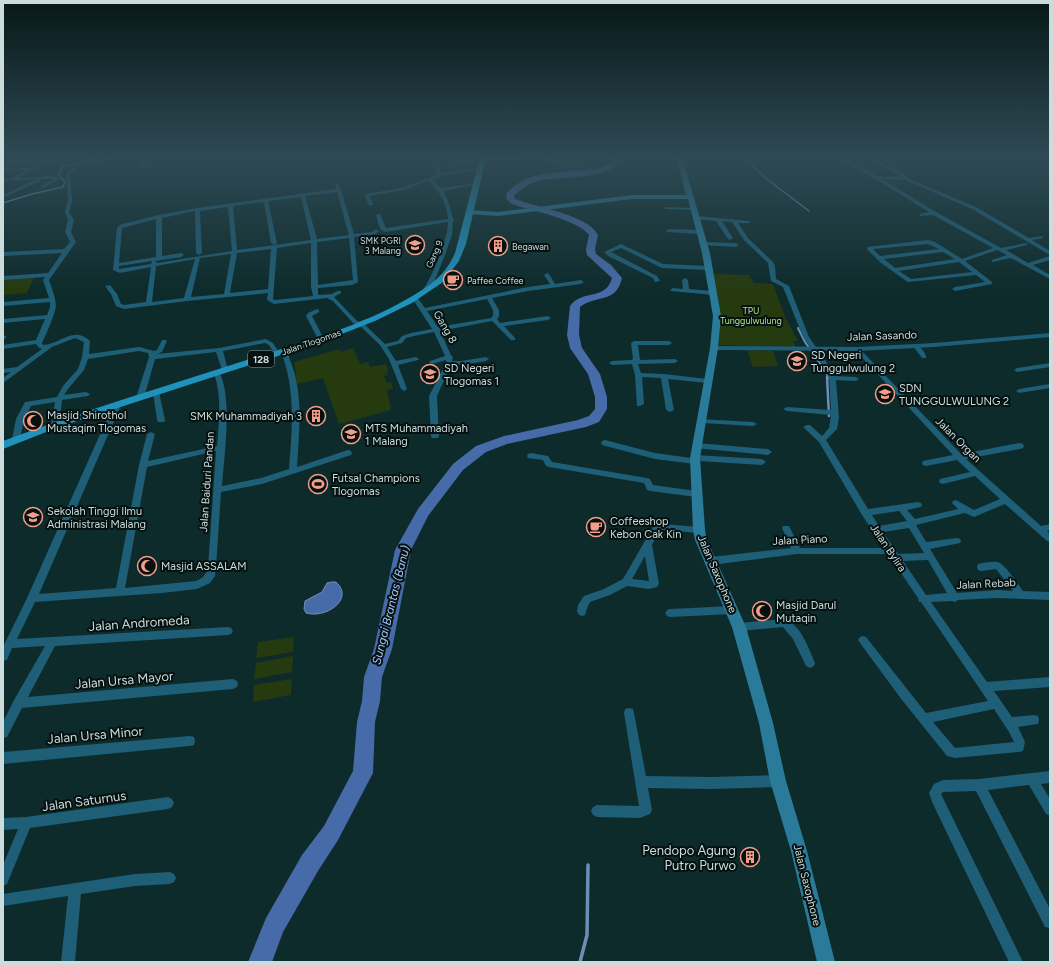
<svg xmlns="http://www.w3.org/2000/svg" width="1053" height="965" viewBox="0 0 1053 965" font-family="Figtree,sans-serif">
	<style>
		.green { fill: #263a0f }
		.water { fill: #466ba8; stroke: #6e8db7 }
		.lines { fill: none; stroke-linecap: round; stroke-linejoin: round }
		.stream-far3 { stroke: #6e8db7; stroke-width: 1.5 }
		.stream-far2 { stroke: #6e8db7; stroke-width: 2 }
		.stream-far1 { stroke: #6e8db7; stroke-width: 2.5 }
		.stream { stroke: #6e8db7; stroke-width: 3.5 }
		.river { fill: #466ba8; fill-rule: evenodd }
		.minor { fill: #1e5e77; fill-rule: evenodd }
		.tertiary { fill: #1e5e77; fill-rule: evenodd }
		.secondary { fill: #2a7b9a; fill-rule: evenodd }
		.primary { fill: #1f92bb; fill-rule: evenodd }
		.labels { text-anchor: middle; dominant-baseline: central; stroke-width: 4; stroke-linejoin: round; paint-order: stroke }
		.far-poi-label { font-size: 9px; fill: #cbdcdb; stroke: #051111; text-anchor: start }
		.far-street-label { font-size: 9px; fill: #cbdcdb; stroke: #051111 }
		.far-park-label { font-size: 9px; fill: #b1e382; stroke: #051111 }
		.shield { fill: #051111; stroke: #909f9e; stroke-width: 1 }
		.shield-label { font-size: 10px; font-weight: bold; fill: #cbdcdb }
		.street-label { font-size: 11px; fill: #cbdcdb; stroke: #051111 }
		.poi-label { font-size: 11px; fill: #cbdcdb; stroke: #051111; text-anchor: start }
		.water-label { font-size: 12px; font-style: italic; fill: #a6c6fa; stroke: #051111 }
		.near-street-label { font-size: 13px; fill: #cbdcdb; stroke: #051111 }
		.near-poi-label { font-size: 13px; fill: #cbdcdb; stroke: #051111; text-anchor: end }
	</style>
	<rect width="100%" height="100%" fill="#0d2b2b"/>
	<path class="green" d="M713,274L749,275L754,283L773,284L786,319L798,341H793L796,347L717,345L719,303Z
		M34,277L27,293L3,295V279Z
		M353,348L360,364L368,362L370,367L386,364L388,369L387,375L384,376L387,383L391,382L393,389L387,390L391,410L339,424L323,378L297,384L294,362L339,349L341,352Z
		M747,350L773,351L778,366L753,367Z
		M294,637L293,652L256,658L258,642Z
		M293,656L292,672L254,679L256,663Z
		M292,679L291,695L253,702L254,685Z"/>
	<path class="water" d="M331,582H336C355,599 326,619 306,613L304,609L305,601L322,592L327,583Z"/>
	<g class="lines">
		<path class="stream-far3" d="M744,157L768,180L809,211
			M3,203L32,194L63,187L65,182L59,175L62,167L102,157"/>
		<path class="stream-far2" d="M798,328L805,342L827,374L828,378"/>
		<path class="stream-far1" d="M827,377L829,416"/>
		<path class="stream" d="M580,962L587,935L588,865"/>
		<path class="river" d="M609,157H617L619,163C602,181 561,175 538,181C529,183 522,189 514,195L515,199L518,200C539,208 588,215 598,235L595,249L596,254L611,265L622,278C616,304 597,294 580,307L579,335L582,348L600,374L607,397V409L599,422L586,427L507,444L486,452L463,470L428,516L411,550L392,649L382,677L380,701L375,722L373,773L338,840L318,871L283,932L272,962H248L266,918L302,855L324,826L353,771L357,722L362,701L364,677L374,649L395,550L418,509L453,464L476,446L504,436L578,420L589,416L595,409V397L588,374L570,348L567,335L570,306C582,289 606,301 612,278L587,255L586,249L589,235C577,219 532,211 512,204L507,200L506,194C529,166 572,175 603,167L611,162Z"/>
		<path class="minor" d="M54,157H60L18,178L51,176L60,177V179L43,188H41V186L54,179H40V181L3,198V195L36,179L3,181V179L14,178V176L26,170L3,171V169L31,168L43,162L3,164V162L48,160Z
			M78,157H82L85,161L84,163L112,157H123L80,166L70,174L72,200L69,212L74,220L71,232L76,242L49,280C52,288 55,296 56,305C56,312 46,335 42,343L43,345C60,345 73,325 90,341L89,354L139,347L154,351L157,350L162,340H166L167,341L162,352L157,354L219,348L266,339L273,343L280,354L277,356L275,355L269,345L265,343L223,351L228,370L225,372L222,370L216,352L155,359L144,398L140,400L136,398L149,357L148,353L139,351L88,359L84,370L68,389L64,395L86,392L90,394L88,396L62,400L59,425L55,427L51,425L55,402L31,406L24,419L20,439L16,442L12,439L16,419L25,402L57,397L63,386L78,369L82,357L84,342L75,338L52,347L3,383V378L11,372L3,373V369L17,367L42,349L39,348L36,344L3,349V345L36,340L45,319L3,323V319L47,315L50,307V302L3,306V302L49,298L43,280L45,277L3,280V276L48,273L62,253L3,256V252L64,249L70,242L65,232L68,220L65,212L68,200L66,174L81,161Z
			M140,157H144L146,160L145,168L141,167L142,160Z
			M533,157L518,160H483L481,159L483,158Z
			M541,157H548L565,164L584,167L582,168L562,166Z
			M835,157H841L877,176L902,177L863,157H869L903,173L907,176V178L976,207L1029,238L1043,236V238L1032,240L1050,251V255L972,209L905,180L882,179L936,212L1001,248L1027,243V245L1006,250L1028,263L1050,256V260L1033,265L1050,275V279L1011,258L992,262V260L1007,255L997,250L965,261L992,282V284L955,291L952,289L955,287L985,282L976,275L908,282L881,263L867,249V247L928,240L935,242L962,259L993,248L933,215L920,216V214L929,212L874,178ZM928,244L939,249L880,256L873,249ZM943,252L955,259L895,268L884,259ZM959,262L972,272L911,279L899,271Z
			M482,161L484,162V163L454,165L452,164L454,163Z
			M438,165L440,166L439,172L441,173L481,168L483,169L441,176L432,180L441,188L476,183L478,184L443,191L448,201L453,219L455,220L453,221L452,235L445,255L432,287L424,294L421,292C432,279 448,239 448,222L385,232L380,229L376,215L380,214L386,228L448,219C447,204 440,191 428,181L404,190L370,196L373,205H369L365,197L366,194L401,188L437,175L435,172L436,166Z
			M337,184L339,185L341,190L354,234L372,232L376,229L379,231L375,234L354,237L358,282L352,285L318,288V294L319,295L332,294L337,291H341V293L334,297L357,321L363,323L385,344L398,341L402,336L411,333L432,329L412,298L413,297H417L425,308L528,287L550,284L544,275L547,273L549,274L555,284L581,280L584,282L581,284L528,291L492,298L499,310V317L497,319L500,323L548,316L551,318L548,320L504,326L515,338V340H511L492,321L440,331L451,355L453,357L452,361H461L486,357L489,359L486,361L461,365H451L437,396L439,436L438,438H432L431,436L429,396L446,363V360L432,364L429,362L430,361L445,356L434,332L414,336L406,338L402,343L387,347L396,361L416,357L419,359L418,360L398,365L407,389L404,391L401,389L389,359L380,345L359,325L353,323L333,301L327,298L274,304L267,300L268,293L187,301L124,309L116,306L111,294L105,286L110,285L117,294L121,304L124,305L146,302L151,267L120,273L113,270L117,227L122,224L159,215L197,208L336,189L335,185ZM337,192L349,235L317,239L305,196ZM301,197L311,240L237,250L233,206L264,202L271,243L274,245L277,243L268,201ZM228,207L232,251L157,263L155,261L181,257L184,255L181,253L162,256V218L195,211L196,253L199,255L202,253L200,211ZM156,219V257L119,263L122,228ZM349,238L353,280L318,285L317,242ZM311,243V287L313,296L275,300L273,299L277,248ZM271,249L268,289L230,293L237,253ZM231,254L224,294L191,297L200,258ZM195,259L184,298L152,302L156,266ZM152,261L151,264L119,269V266ZM487,299L493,310V316L491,318L438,327L427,311Z
			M665,207L694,208L696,209L694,210L667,209H665Z
			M696,216L750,221V223H738L748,238L773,262L775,266L776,279L789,286L809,337L829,366L834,376L856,377L859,379L856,381L836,380L839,418L837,429L826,440L868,509L918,502L921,503L922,505L921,507L907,510L915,519L958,509L952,503L953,501L956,500L974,510L1000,499L975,476L943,484L940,483L939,481L940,479L970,472L957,460L926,466L923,465L922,463L923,461L953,455L855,350V348H859L961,454L1020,443L1023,444L1024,446L1023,448L1020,449L966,459L1041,526L1050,524V530L1047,531L1050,534V542L1047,541L1005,504L974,517L965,513L916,525L926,542L957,538L960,539L961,541L960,543L930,549L957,593L997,590L1013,591L996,569L981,571L978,570L977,567L978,564C983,563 992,561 997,562C1005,563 1018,585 1023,591L1050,592V600L997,598L958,600L955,602L952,601L931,602L987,682L1050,677V687L994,691L1012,717L1034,715L1038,716L1039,720L1038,724L1018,727L1025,742L1023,751L1019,752L955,758L947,756L902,700L860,643L858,640L860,637L863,636L866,637L926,713L988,701L921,602H919L918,598L888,554H797L711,565L708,564L707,561L708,558L711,557L791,548L782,528L783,526H789L800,548H884L862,515L819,442L803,427L807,425H810L822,436L829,428L831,415L787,411L783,409L787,407L831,410L829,378L823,366L803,337L783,287L771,281L768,263L744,240L732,222L722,221L733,238L730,240L728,239L716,221L694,219V217ZM899,511L907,521L879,526L872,515ZM909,528L924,553L898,554L883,532ZM928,560L947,593L926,595L903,561ZM994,709L1009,732L1014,742L955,748L933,722Z
			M669,229L700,230L703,232L700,234L667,232L666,231Z
			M703,242L736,243L739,245L736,247L701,245V243Z
			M621,244L663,264L709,266L712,268L709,270L662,268L621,248L611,252L657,276L660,281L655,282L653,278L608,256L604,252Z
			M685,278L688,280L689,289L713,291L716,293L713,295L671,291L670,290L673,288L683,289L682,280Z
			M317,309L319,310V312L312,316L324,339L321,341L318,339L306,316L308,313Z
			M3,335L6,336V338L3,339Z
			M634,341H669L672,343L669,345H638L640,360L675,359L678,361L675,363L638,364L641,373L664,374L707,379L710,381L707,383L668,379L674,410L670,412L666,410L661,378L642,377L644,404L640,406H637L635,375L632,364L612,365L609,363L612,361L631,360L633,359L631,343Z
			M916,344C920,346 927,354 926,358H922L913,346L914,345Z
			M284,350C288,352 289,356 290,360C304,393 299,432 297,467L348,450L351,451L352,453L351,455L262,484L221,492L216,568L215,576L210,583L197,589L162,593L35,602L17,639L228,627L231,628L233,631L231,634L228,635L55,646L28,697L233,679L237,681L238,684L237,687L233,689L22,708L7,737L3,738V722L14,700L45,646L12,648L7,660L3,661V647L27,598L114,403H120L121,405L39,594L116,588L139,465L147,434L151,432L155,434L148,461L217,446C219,422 222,397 214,373L215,372H219C233,396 224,457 222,486L261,478L289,469C292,429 296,390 281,352ZM216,451L208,568C205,576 203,578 196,581L125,588L147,467Z
			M1050,363V367L1017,372L1014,370L1017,368Z
			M1050,384V388L1019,393L1016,391L1019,389Z
			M154,390H156L159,392L165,420L164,422H158L157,420L153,392Z
			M699,419L753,422L757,424L753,426L702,423H699L698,421Z
			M605,440L655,453L691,458L695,455L762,459L766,462L762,465L699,461L695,464L655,459L602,445L601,443L602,441Z
			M697,443L768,449L772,452L768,455L694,448L693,446L694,444Z
			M531,453L548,456L552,462L647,478L650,479L653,485L696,491L700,494L696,497L650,491L647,490L644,483L549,467L546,466L543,460L528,458L527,456L528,454Z
			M663,524L699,527L702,528L703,530L702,532L699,533L663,530L659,531L652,545L659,584L657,587L649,589L627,586L610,595L590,602L588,606L585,615L582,616L579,615L577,612L578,605L584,596L604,589L623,579L653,527ZM645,556L649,581L632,579Z
			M732,606L735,607L737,610L735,613L732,614L670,617L667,616L665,613L667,610L670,609Z
			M785,619C801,625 809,649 815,663L814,666L810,668L806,666L793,639L783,627L739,631L736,630L734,627L736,624L739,623Z
			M629,708L633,709L634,713L646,776L711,777L778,775L782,777L784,781L782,785L778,787L711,789L648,788L652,810L650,814L640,818L597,817L593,815L591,811L593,807L597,805L639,806L624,713L625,709Z
			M190,736L194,737L195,741L194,745L190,746L3,764V752Z
			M1050,771V783L1041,784L1050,799V816L1046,814L1029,785L988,790L1050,909V928L1045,927L976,791L943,792L941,794L1023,962H1009L933,804L929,793L934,784L943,780L979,779Z
			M168,797L172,799L174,803L172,807L168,809L30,828L7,884L3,886V865L18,829L3,830V818L26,817Z
			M170,872L174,874L176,878L174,882L170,884L135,886L81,894L75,962H61L68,896L3,906V894L135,874Z"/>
		<path class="tertiary" d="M1050,333V337L934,347L857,351L714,350L710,348L714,346L857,347L934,343Z"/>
		<path class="secondary" d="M676,157H682L710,253L721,316L718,348L700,458L705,530L707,540L746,627L773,723L786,781L807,851L835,962H817L791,851L770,781L759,723L732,627L695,540L693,530L690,458L710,348L713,316L702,253L688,199H632L498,216L469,214L466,212L469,210L498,212L632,195H686Z"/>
		<path class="primary" d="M480,157H486L485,162L466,244L459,261L443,282L412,303L375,321L324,341L59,427L3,449V441C85,410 170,385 253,358C310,340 371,323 422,290C437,281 448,269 455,253Z"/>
	</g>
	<linearGradient id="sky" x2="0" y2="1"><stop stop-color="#071818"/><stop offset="0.54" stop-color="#2f4a55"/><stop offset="1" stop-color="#2f4a55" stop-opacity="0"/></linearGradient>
	<rect width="1053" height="292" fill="url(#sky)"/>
	<defs>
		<symbol id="school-ring" viewBox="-11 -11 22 22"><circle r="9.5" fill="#051111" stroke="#f49e89" stroke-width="1.5"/><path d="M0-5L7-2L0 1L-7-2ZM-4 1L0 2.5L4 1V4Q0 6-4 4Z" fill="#f49e89"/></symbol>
		<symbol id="building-ring" viewBox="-11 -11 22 22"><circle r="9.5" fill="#051111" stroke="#f49e89" stroke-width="1.5"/><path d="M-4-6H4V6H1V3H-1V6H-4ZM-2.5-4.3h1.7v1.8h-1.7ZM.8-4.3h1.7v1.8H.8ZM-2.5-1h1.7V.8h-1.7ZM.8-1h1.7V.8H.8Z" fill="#f49e89"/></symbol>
		<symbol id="cafe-ring" viewBox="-11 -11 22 22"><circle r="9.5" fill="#051111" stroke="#f49e89" stroke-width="1.5"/><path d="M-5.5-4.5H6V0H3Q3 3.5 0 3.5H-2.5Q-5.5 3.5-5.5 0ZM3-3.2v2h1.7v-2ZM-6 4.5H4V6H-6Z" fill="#f49e89"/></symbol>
		<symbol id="mosque-ring" viewBox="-11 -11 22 22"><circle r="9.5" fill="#051111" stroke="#f49e89" stroke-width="1.5"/><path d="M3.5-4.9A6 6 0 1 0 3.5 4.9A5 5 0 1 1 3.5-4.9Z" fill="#f49e89"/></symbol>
		<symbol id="stadium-ring" viewBox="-11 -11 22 22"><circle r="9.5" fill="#051111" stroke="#f49e89" stroke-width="1.5"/><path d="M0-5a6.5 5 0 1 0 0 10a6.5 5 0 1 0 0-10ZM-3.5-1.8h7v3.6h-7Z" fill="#f49e89"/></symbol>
		<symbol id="university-ring" viewBox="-11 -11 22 22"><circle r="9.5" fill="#051111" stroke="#f49e89" stroke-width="1.5"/><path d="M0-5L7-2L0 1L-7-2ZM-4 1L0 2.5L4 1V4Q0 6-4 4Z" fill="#f49e89"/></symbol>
	</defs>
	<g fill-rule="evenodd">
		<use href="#school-ring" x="404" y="234" width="22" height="22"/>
		<use href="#building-ring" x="487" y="235" width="22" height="22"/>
		<use href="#cafe-ring" x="442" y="269" width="22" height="22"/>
		<use href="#school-ring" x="786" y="350" width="22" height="22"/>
		<use href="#school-ring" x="419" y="363" width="22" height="22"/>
		<use href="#school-ring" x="874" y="383" width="22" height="22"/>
		<use href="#building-ring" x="305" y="405" width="22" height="22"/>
		<use href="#mosque-ring" x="22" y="410" width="22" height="22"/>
		<use href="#school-ring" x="340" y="423" width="22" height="22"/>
		<use href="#stadium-ring" x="307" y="473" width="22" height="22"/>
		<use href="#university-ring" x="22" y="506" width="22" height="22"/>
		<use href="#cafe-ring" x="585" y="516" width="22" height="22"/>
		<use href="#mosque-ring" x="136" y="555" width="22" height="22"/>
		<use href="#mosque-ring" x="751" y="600" width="22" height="22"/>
		<use href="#building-ring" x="739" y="846" width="22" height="22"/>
	</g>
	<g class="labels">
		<g class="far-poi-label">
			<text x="401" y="240" text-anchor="end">SMK PGRI<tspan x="401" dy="10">3 Malang</tspan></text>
			<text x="512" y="246">Begawan</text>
			<text x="467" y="280">Paffee Coffee</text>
		</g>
		<g class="far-street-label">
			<text transform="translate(434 254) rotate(-66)">Gang 9</text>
			<text transform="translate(311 342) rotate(-19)">Jalan Tlogomas</text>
		</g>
		<g class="far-park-label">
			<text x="751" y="310">TPU<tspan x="751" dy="10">Tunggulwulung</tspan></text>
		</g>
		<rect class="shield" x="248" y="351" width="26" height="16" rx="3"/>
		<g class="shield-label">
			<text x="261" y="359">128</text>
		</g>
		<g class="street-label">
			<text transform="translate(445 327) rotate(60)">Gang 8</text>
			<text transform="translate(882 336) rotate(-2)">Jalan Sasando</text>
			<text transform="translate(958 440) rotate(45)">Jalan Organ</text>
			<text transform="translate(207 482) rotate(-86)">Jalan Baiduri Pandan</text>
			<text transform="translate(800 540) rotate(-3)">Jalan Piano</text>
			<text transform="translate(888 548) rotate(56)">Jalan Bylira</text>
			<text transform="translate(717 574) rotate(67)">Jalan Saxophone</text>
			<text transform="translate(986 584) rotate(-3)">Jalan Rebab</text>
			<text transform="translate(807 885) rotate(76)">Jalan Saxophone</text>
		</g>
		<g class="poi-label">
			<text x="811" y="355">SD Negeri<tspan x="811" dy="13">Tunggulwulung 2</tspan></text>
			<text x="444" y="368">SD Negeri<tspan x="444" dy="13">Tlogomas 1</tspan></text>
			<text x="899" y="388">SDN<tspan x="899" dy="13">TUNGGULWULUNG 2</tspan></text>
			<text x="47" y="415">Masjid Shirothol<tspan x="47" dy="13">Mustaqim Tlogomas</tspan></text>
			<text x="302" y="416" text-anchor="end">SMK Muhammadiyah 3</text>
			<text x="365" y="428">MTS Muhammadiyah<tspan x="365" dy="13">1 Malang</tspan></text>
			<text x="332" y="478">Futsal Champions<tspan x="332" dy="13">Tlogomas</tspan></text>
			<text x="47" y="511">Sekolah Tinggi Ilmu<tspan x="47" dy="13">Administrasi Malang</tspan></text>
			<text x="610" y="521">Coffeeshop<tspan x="610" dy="13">Kebon Cak Kin</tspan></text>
			<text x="161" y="566">Masjid ASSALAM</text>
			<text x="776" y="605">Masjid Darul<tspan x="776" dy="13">Mutaqin</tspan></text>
		</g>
		<g class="water-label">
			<text transform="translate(391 605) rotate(-76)">Sungai Brantas (Banu)</text>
		</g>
		<g class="near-street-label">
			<text transform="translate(139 623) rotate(-4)">Jalan Andromeda</text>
			<text transform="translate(124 680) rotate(-5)">Jalan Ursa Mayor</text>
			<text transform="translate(95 735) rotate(-5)">Jalan Ursa Minor</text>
			<text transform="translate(84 801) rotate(-8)">Jalan Saturnus</text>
		</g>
		<g class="near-poi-label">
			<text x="736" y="850">Pendopo Agung<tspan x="736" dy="15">Putro Purwo</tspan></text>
		</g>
	</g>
	<rect width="1053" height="965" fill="none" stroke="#cbdcdb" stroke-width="8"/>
</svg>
